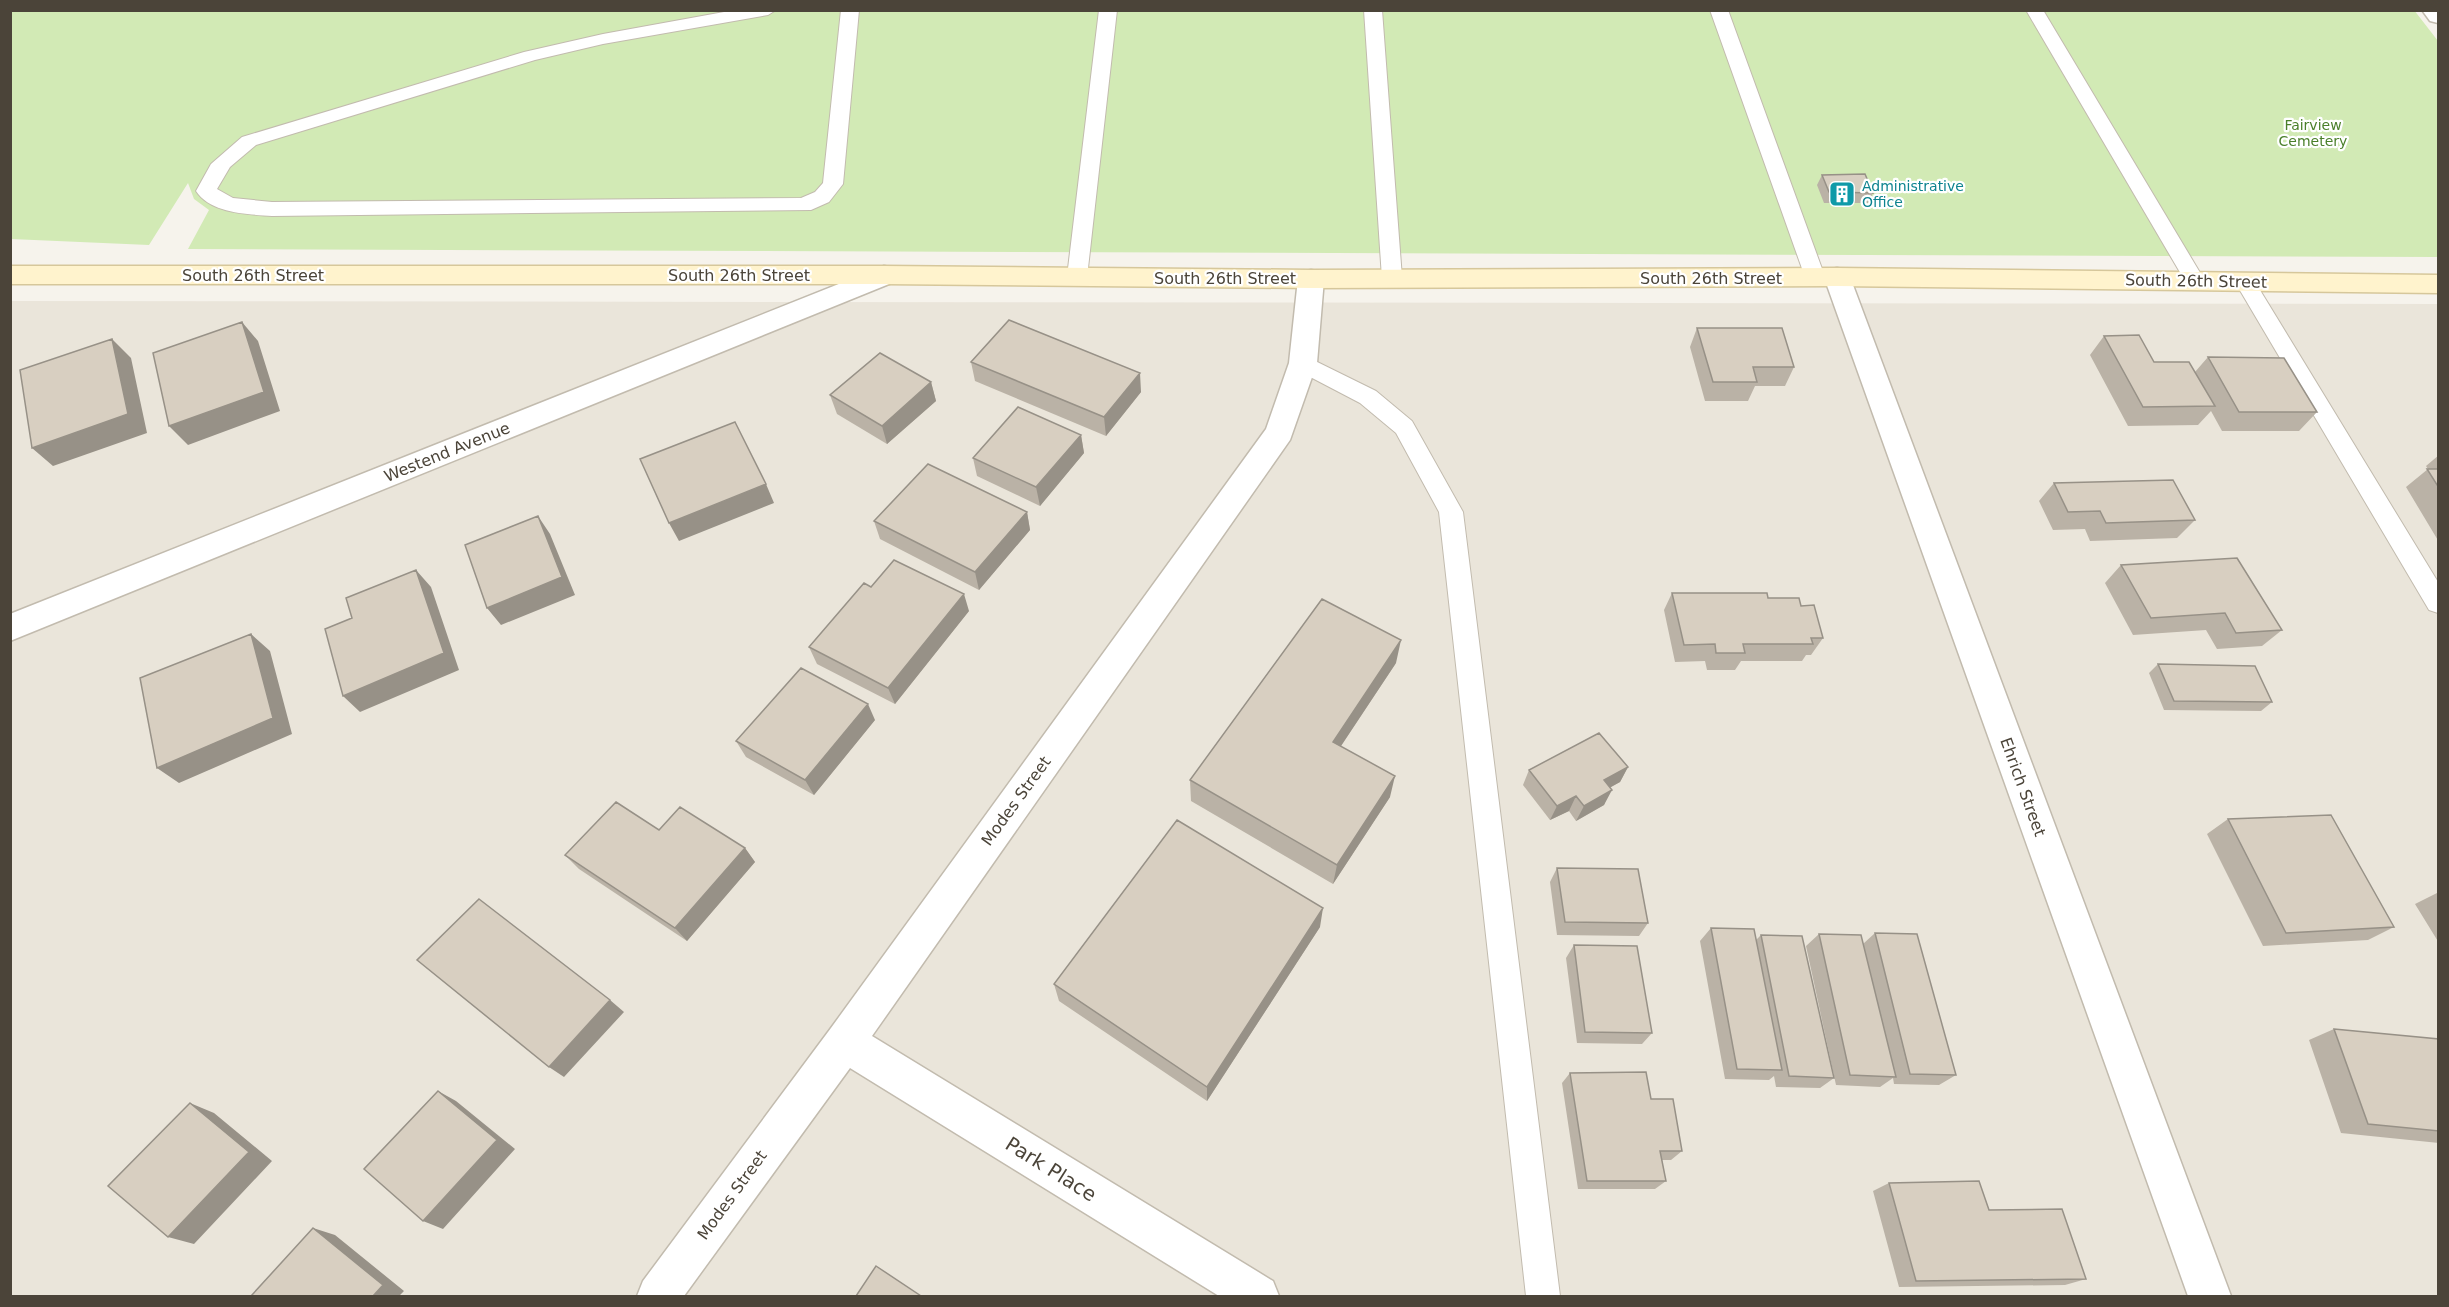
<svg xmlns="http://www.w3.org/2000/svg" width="2449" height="1307" viewBox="0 0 2449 1307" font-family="'DejaVu Sans',sans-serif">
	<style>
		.residential { fill: #eae5da }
		.green { fill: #d2eab5 }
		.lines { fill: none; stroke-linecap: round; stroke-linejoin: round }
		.lane-casing { stroke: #c2bbae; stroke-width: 2 }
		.street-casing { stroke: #c2bbae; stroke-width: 3 }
		.secondary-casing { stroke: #d6c79b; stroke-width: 3 }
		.lane { fill: #fff; fill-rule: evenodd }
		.street { fill: #fff; fill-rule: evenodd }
		.secondary { fill: #fff3cd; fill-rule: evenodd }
		.wall { fill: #bab2a6 }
		.shaded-wall { fill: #979187 }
		.building { fill: #d8cfc1; stroke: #979187; stroke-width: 1.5 }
		.labels { text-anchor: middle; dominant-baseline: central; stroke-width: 4.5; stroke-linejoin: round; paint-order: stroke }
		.far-park-label { font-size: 14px; fill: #4a7f2a; stroke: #fff }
		.far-culture-label { font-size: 14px; fill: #0d838f; stroke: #fff; text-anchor: start }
		.street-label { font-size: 16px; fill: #4b4439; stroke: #fff }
		.near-street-label { font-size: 20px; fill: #4b4439; stroke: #fff }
	</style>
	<rect width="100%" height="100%" fill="#f6f3ec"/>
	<path class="residential" d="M10,301L2438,304V1296H11Z"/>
	<path class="green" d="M2414,10L2438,41V257L188,249L209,210L194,199L188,183L149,245L11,239V11Z"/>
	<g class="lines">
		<defs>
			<path id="lane" d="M735,10H776L768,15L603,44L535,60L256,145L230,167L217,189L233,198L272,202L801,198L815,192L823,183L841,10H859L843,184L829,202L811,210L272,216C248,214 211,214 196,191L211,164L242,137L524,52L603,34Z
				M1099,10H1117L1087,277L1084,282H1070L1067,277Z
				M1364,10H1382L1402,278L1399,283H1385L1382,278Z
				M1710,10H1728L1825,277L1822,282H1808L1805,277Z
				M2026,10H2043L2205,281L2202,286H2188Z
				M2245,275L2252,277L2438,582V613L2429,610L2235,282L2238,277Z
				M1303,355L1376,391L1412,421L1463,512L1560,1296H1526L1439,512L1396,433L1360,403L1295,369L1292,363L1295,357Z"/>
			<path id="street" d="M2422,10H2438V23L2430,21Z
				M884,266L894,268L897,275L894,282L10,641V614Z
				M1837,268L1847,270L1850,277L2231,1296H2188L1824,277L1827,270Z
				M1311,270L1321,272L1324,279L1317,363L1290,440L872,1036L1273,1281L1279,1296H1219L850,1068L684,1296H637L643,1281L831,1028L1266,429L1289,363L1298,279L1301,272Z"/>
			<path id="secondary" d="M10,266H884L1311,270L1837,268L2438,275V293L1837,286L1311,288L884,284H10Z"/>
		</defs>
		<use href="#lane" class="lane-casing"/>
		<use href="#street" class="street-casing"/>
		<use href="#secondary" class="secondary-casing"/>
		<use href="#lane" class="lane"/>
		<use href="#street" class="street"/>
		<use href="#secondary" class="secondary"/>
	</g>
	<path class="wall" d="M1822,175L1873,193L1868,203H1824L1817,185Z
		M1697,328L1794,367L1785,386H1755L1748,401H1705L1690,347Z
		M2104,336L2154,362L2195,372L2208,357L2317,412L2299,431H2222L2211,411L2198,425L2128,426L2090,355Z
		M971,362L1141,392L1106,436L975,381Z
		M931,382L936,401L887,444L837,414L830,395Z
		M1081,435L1084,453L1040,506L977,476L973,458Z
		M2439,455V542L2406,487L2428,469L2426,466Z
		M2054,483L2195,520L2177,538L2090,541L2085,529L2053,530L2039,501Z
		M1027,512L1030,530L979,590L880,539L874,521Z
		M2121,565L2282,630L2262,646L2217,649L2206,630L2133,635L2105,583Z
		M1672,593L1768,598L1823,638L1811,655H1806L1802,661H1741L1735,670H1707L1705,661L1675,662L1664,610Z
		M969,611L895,704L817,664L809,647Z
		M1396,663L1341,746L1390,797L1333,884L1191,801L1190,780Z
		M2158,664L2272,702L2261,711L2164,710L2149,673Z
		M875,720L814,795L746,757L736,741Z
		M1628,767L1620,782L1610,787L1604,805L1576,821L1569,811L1550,820L1523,785L1529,770Z
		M2228,819L2394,927L2368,940L2263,946L2207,834Z
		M659,830L745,848L755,862L687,941L579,869L565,855Z
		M1557,868L1648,923L1639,936L1557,935L1550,882Z
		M2439,892V943L2415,904Z
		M1320,927L1207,1101L1059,1001L1054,984Z
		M1711,928L1756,940L1761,935L1834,1078L1820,1088L1776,1087L1774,1076L1769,1080L1725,1079L1700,941Z
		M1875,933L1956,1075L1939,1085L1894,1084L1893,1078L1880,1087L1836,1085L1806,946L1819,934L1863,944Z
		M1574,945L1652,1033L1642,1044L1577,1043L1566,958Z
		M2334,1029L2439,1039V1143L2341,1133L2309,1040Z
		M1570,1073L1651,1099L1682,1151L1671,1160H1662L1666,1181L1655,1189H1578L1562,1083Z
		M1889,1183L1989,1210L2086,1279L2065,1285L1899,1287L1873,1191Z"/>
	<path class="shaded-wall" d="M242,322L258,341L280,411L188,445L169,426Z
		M112,339L131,358L147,433L53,466L32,448Z
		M1140,373L1141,392L1106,436L1104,417Z
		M931,382L936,401L887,444L882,426Z
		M1081,435L1084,453L1040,506L1036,487Z
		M766,484L774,503L679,541L669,523Z
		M1027,512L1030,530L979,590L975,572Z
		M538,516L550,534L575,595L501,625L487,608Z
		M416,570L431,587L459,670L360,712L343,696Z
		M964,594L969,611L895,704L888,688Z
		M251,634L270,651L292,734L179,783L157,768Z
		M1401,640L1396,663L1329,764L1333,742Z
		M868,704L875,720L814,795L805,780Z
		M1628,767L1620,782L1597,795L1604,780Z
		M1395,776L1390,797L1333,884L1337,865Z
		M1612,790L1604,805L1576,821L1584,806Z
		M1576,796L1569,811L1550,820L1557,806Z
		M745,848L755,862L687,941L675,928Z
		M1323,908L1320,927L1207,1101V1087Z
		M610,1000L624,1012L564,1077L549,1067Z
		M438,1091L456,1101L515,1149L443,1229L423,1221Z
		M190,1103L214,1113L272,1161L194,1244L168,1237Z
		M313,1228L335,1235L404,1291L399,1296H373Z"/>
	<path class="building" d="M1865,174L1873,193L1829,192L1822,175Z
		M1009,320L1140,373L1104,417L971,362Z
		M242,322L264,392L169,426L153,353Z
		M1697,328H1782L1794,367H1753L1757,382H1713Z
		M2139,335L2154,362H2189L2215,406L2143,407L2104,336Z
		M112,339L128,414L32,448L20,370Z
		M880,353L931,382L882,426L830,395Z
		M2208,357L2284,358L2317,412H2239Z
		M1018,407L1081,435L1036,487L973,458Z
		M735,422L766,484L669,523L640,459Z
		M928,464L1027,512L975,572L874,521Z
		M2427,469H2439V488Z
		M2173,480L2195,520L2106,523L2100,511L2068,512L2054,483Z
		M538,516L562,577L487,608L465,545Z
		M2237,558L2282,630L2236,633L2225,613L2151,618L2121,565Z
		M894,560L964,594L888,688L809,647L864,583L871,587Z
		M416,570L444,653L343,696L325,629L352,618L346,598Z
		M1672,593H1767L1768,598H1799L1801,606L1814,605L1823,638H1811L1813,644H1743L1745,653H1716L1715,644L1684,645Z
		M1322,599L1401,640L1333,742L1395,776L1337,865L1190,780Z
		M251,634L273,718L157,768L140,678Z
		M2158,664L2255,666L2272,702L2174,701Z
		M801,668L868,704L805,780L736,741Z
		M1599,733L1628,767L1604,780L1612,790L1584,806L1576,796L1557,806L1529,770Z
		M616,802L659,830L680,807L745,848L675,928L565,855Z
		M2331,815L2394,927L2286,933L2228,819Z
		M1177,820L1323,908L1207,1087L1054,984Z
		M1557,868L1638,869L1648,923L1565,922Z
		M479,899L610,1000L549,1067L417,960Z
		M1711,928L1754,929L1782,1070L1737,1069Z
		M1875,933L1917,934L1956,1075L1910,1074Z
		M1819,934L1861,935L1896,1077L1850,1075Z
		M1761,935L1802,936L1834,1078L1789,1076Z
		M1574,945L1637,946L1652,1033L1585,1032Z
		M2334,1029L2439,1039V1131L2368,1124Z
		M1646,1072L1651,1099H1673L1682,1151H1660L1666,1181H1587L1570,1073Z
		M438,1091L497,1140L423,1221L364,1169Z
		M190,1103L249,1152L168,1237L108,1186Z
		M1979,1181L1989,1210L2062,1209L2086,1279L1916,1281L1889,1183Z
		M313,1228L383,1285L373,1296H251Z
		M876,1266L921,1296H856Z"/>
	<defs>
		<symbol id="building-square" viewBox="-11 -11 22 22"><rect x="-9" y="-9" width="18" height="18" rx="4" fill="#0f9aa8" stroke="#fff"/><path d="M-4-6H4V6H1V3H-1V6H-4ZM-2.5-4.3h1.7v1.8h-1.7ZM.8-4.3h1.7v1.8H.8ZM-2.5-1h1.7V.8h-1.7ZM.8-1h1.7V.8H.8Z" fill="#fff"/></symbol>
	</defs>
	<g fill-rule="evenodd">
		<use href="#building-square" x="1827" y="179" width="30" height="30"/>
	</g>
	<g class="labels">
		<g class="far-park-label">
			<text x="2313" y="125">Fairview<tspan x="2313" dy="16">Cemetery</tspan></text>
		</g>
		<g class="far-culture-label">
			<text x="1862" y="186">Administrative<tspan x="1862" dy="16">Office</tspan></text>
		</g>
		<g class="street-label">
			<text x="253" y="275">South 26th Street</text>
			<text x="739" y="275">South 26th Street</text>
			<text x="1225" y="278">South 26th Street</text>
			<text x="1711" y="278">South 26th Street</text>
			<text transform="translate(2196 281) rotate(1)">South 26th Street</text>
			<text transform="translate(447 452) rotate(-22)">Westend Avenue</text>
			<text transform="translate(2023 787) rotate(70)">Ehrich Street</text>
			<text transform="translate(1016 801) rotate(-54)">Modes Street</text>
			<text transform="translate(732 1195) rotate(-54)">Modes Street</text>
		</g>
		<g class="near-street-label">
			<text transform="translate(1051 1169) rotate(32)">Park Place</text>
		</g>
	</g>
	<rect width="2449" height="1307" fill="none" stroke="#4b4439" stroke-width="24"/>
</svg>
